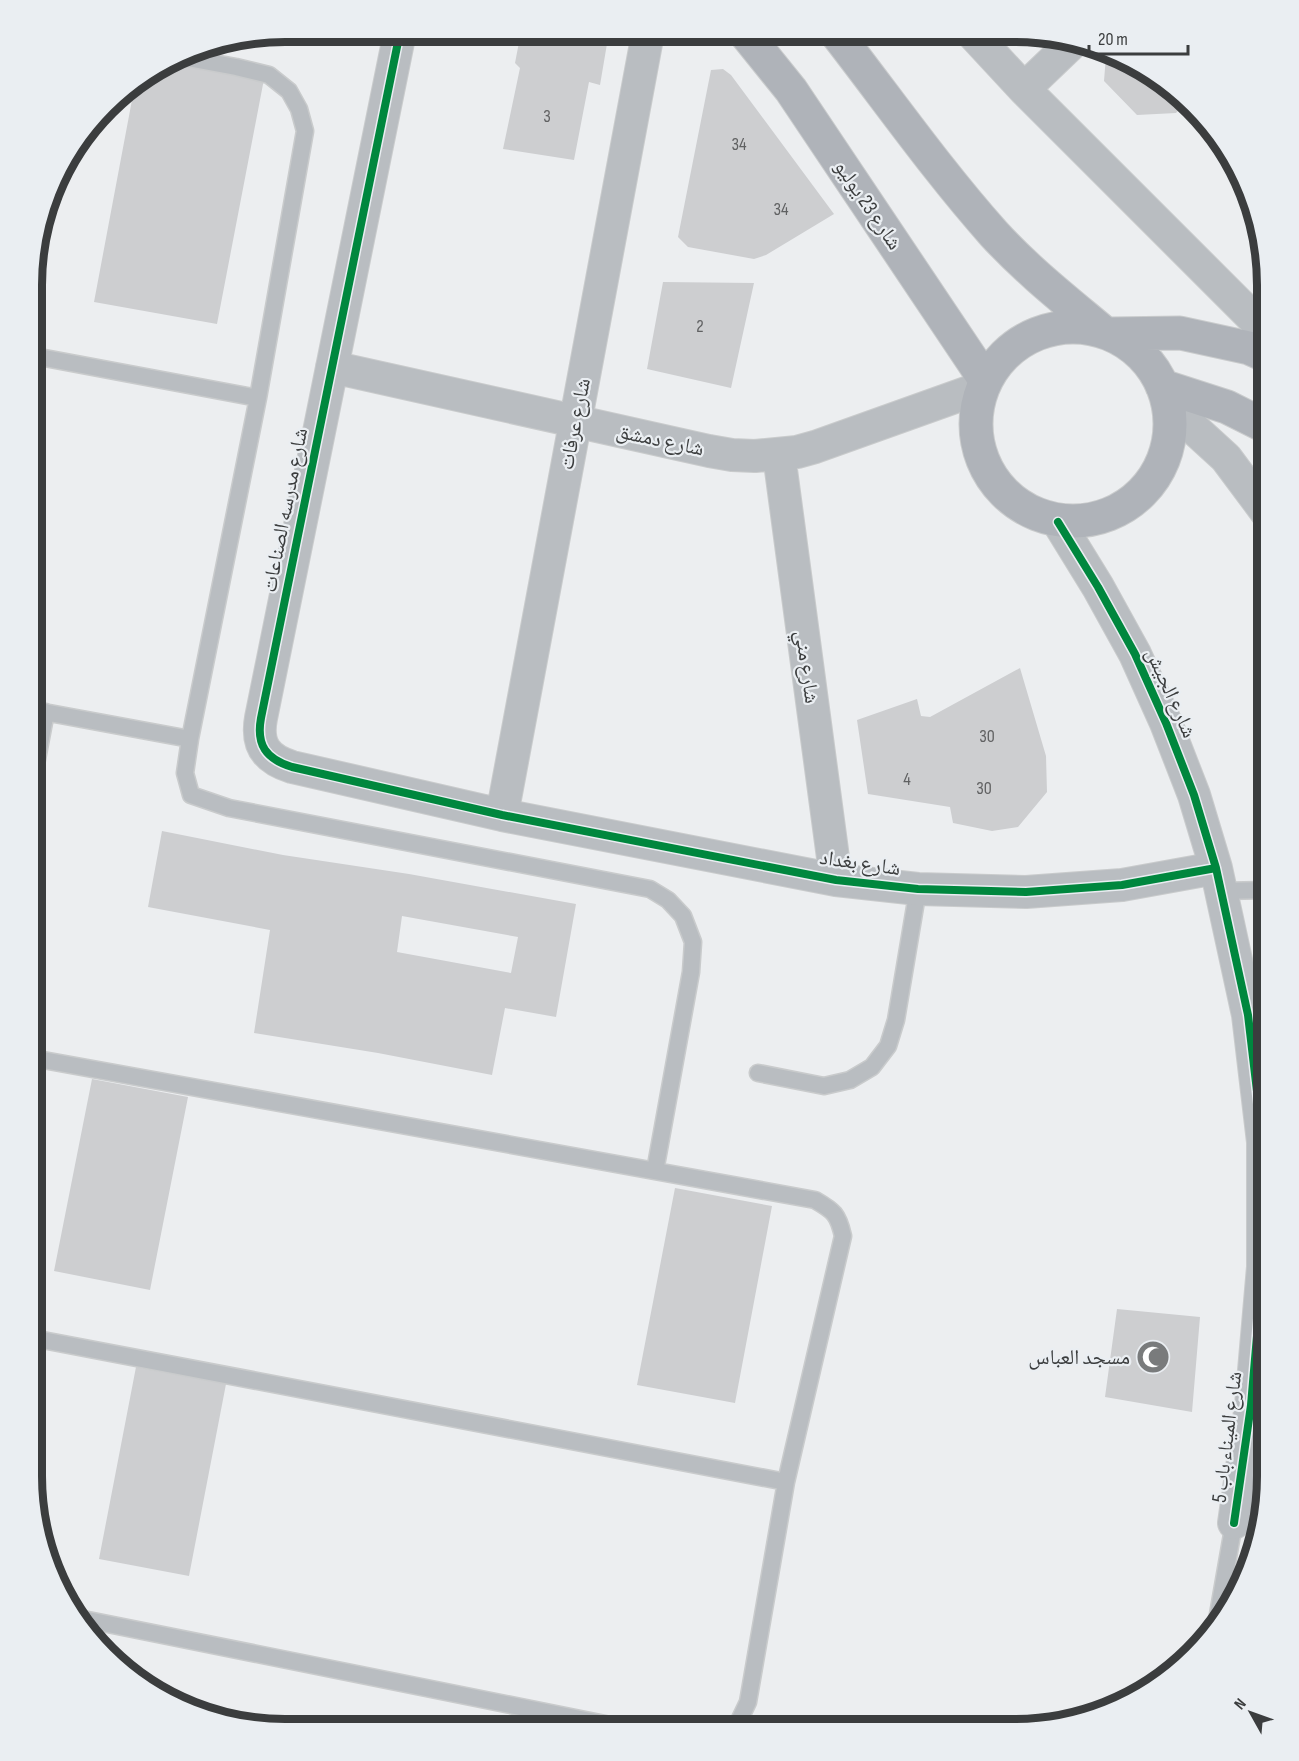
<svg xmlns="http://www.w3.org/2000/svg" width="1299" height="1761" viewBox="0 0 1299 1761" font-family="'Sofia Sans Condensed','Noto Naskh Arabic',sans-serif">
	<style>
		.building { fill: #cdced0; fill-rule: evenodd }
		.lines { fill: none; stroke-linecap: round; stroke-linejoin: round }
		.lane-casing { stroke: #c9cbcc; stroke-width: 19 }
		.street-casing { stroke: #c9cbcc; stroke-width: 34 }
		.secondary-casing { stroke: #c9cbcc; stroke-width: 35 }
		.lane { stroke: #b9bdc1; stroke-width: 16 }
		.street { stroke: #b9bdc1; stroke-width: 32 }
		.secondary { stroke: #afb3b9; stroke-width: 33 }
		.cycleway-casing { stroke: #eaeef2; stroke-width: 11 }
		.cycleway { stroke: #00873e; stroke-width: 8 }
		.labels { text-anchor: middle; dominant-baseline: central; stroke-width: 4.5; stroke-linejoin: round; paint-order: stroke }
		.number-label { font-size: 18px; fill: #606162 }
		.street-label { font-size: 21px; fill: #3b3d3e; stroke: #eaeef2 }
		.poi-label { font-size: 21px; fill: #3b3d3e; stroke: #eaeef2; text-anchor: end }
		.rim { fill: none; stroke: #3b3d3e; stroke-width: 8 }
	</style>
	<rect width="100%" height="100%" fill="#eceef0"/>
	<path class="building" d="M521,32H609L600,85L589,82L574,160L503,149L520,68L515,63Z
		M1106,56L1155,74L1186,102L1176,113L1137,115L1104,81Z
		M173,62L264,79L217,324L94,302L135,84Z
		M723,69L731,75L834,214L766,255L754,259L688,247L678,237L711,70Z
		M663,282L754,283L731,388L647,369Z
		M1020,668L1046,756L1047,792L1018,827L992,831L953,823L950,807L868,794L857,720L917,699L921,716L930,717Z
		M162,831L283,855L409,874L576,904L556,1017L505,1008L492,1075L378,1053L254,1033L270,930L148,907ZM402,916L518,937L511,973L397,952Z
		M1267,929V980L1261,964L1260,948Z
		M92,1079L188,1097L150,1290L54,1271Z
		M675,1188L772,1206L735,1403L637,1385Z
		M1117,1309L1200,1317L1192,1412L1105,1397Z
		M136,1367L226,1384L189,1576L99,1559Z"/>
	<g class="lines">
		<defs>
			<path id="lane" d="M182,57L236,67L269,75L289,91L299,109L305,131L258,398L190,739L185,773L191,795L229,808L650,889L668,900L683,916L693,942L691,972L655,1171
				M34,356L258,398
				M33,710L190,739
				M33,780L46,712
				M1221,891L1267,890
				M32,1058L815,1200C834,1211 838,1214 843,1236L786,1482L748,1702L738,1723L733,1729
				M758,1073L824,1086L850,1080L872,1067L888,1046L896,1020L918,889
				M32,1338L786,1482
				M78,1618L625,1728
				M1216,1626L1234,1523L1260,1527"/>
			<path id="street" d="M400,32L261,718C256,745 266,759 292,767L502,815L836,880L918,889L1026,892L1122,885L1216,868
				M973,34L1024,89L1267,332
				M1024,89L1072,43
				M332,367L709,451L732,455L755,456L797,452L815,447L983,387
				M1168,405L1226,458L1267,513
				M779,455L836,880
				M1058,522L1098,587L1135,654L1166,723L1194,795L1216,868L1248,1015L1263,1142V1267L1251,1405L1234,1523
				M502,815L648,33"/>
			<path id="secondary" d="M745,33L791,90L986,381
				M836,33C888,100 937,170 994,234C1027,270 1065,300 1102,331
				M976 424a97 97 0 1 1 194 0a97 97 0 1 1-194 0Z
				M1110,334L1180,333L1249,348L1267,356
				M1162,386L1227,407L1267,427"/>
		</defs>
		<use href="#lane" class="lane-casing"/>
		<use href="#street" class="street-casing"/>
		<use href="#secondary" class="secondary-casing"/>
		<use href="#lane" class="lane"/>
		<use href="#street" class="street"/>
		<use href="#secondary" class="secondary"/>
		<defs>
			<path id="cycleway" d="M400,32L261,718C256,745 266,759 292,767L502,815L836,880L918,889L1026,892L1122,885L1216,868
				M1058,522L1098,587L1135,654L1166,723L1194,795L1216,868L1248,1015L1263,1142V1267L1251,1405L1234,1523"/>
		</defs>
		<use href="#cycleway" class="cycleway-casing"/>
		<use href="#cycleway" class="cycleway"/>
	</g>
	<defs>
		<symbol id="mosque-disc" viewBox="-11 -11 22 22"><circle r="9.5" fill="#797b7c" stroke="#eaeef2"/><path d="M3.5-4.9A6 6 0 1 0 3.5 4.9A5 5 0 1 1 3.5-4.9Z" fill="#fff"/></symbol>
	</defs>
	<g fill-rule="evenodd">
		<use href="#mosque-disc" x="1134" y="1338" width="38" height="38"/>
	</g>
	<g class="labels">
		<g class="number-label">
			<text x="547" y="116">3</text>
			<text x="739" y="144">34</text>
			<text x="781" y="209">34</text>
			<text x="700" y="326">2</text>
			<text x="987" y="736">30</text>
			<text x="907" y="779">4</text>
			<text x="984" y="788">30</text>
		</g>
		<g class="street-label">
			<text transform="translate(868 205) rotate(56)">شارع 23 يوليو</text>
			<text transform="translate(575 424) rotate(-79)">شارع عرفات</text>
			<text transform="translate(660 440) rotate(12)">شارع دمشق</text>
			<text transform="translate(285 510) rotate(-79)">شارع مدرسه الصناعات</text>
			<text transform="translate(807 667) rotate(82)">شارع مني</text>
			<text transform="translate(1171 693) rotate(66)">شارع الجيش</text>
			<text transform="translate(860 863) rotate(8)">شارع بغداد</text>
			<text transform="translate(1227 1437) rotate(-83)">شارع الميناء باب 5</text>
		</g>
		<g class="poi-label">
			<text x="1130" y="1357">مسجد العباس</text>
		</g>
	</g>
	<path d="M0 0H1299V1761H0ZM285 42H1014A243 243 0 0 1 1257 285V1476A243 243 0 0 1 1014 1719H285A243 243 0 0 1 42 1476V285A243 243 0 0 1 285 42Z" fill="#eaeef2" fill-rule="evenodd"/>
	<path class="rim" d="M285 42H1014A243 243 0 0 1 1257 285V1476A243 243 0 0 1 1014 1719H285A243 243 0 0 1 42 1476V285A243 243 0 0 1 285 42Z"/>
	<g transform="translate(1251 1713) rotate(310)" stroke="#eaeef2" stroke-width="4.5" paint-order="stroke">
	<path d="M0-4.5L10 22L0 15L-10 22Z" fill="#3b3d3e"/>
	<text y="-9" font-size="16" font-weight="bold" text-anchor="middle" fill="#3b3d3e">N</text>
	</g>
	<path d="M1089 45v9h99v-9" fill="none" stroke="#3b3d3e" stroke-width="3"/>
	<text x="1098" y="45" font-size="18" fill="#3b3d3e" stroke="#eaeef2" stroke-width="4.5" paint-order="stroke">20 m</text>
</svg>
